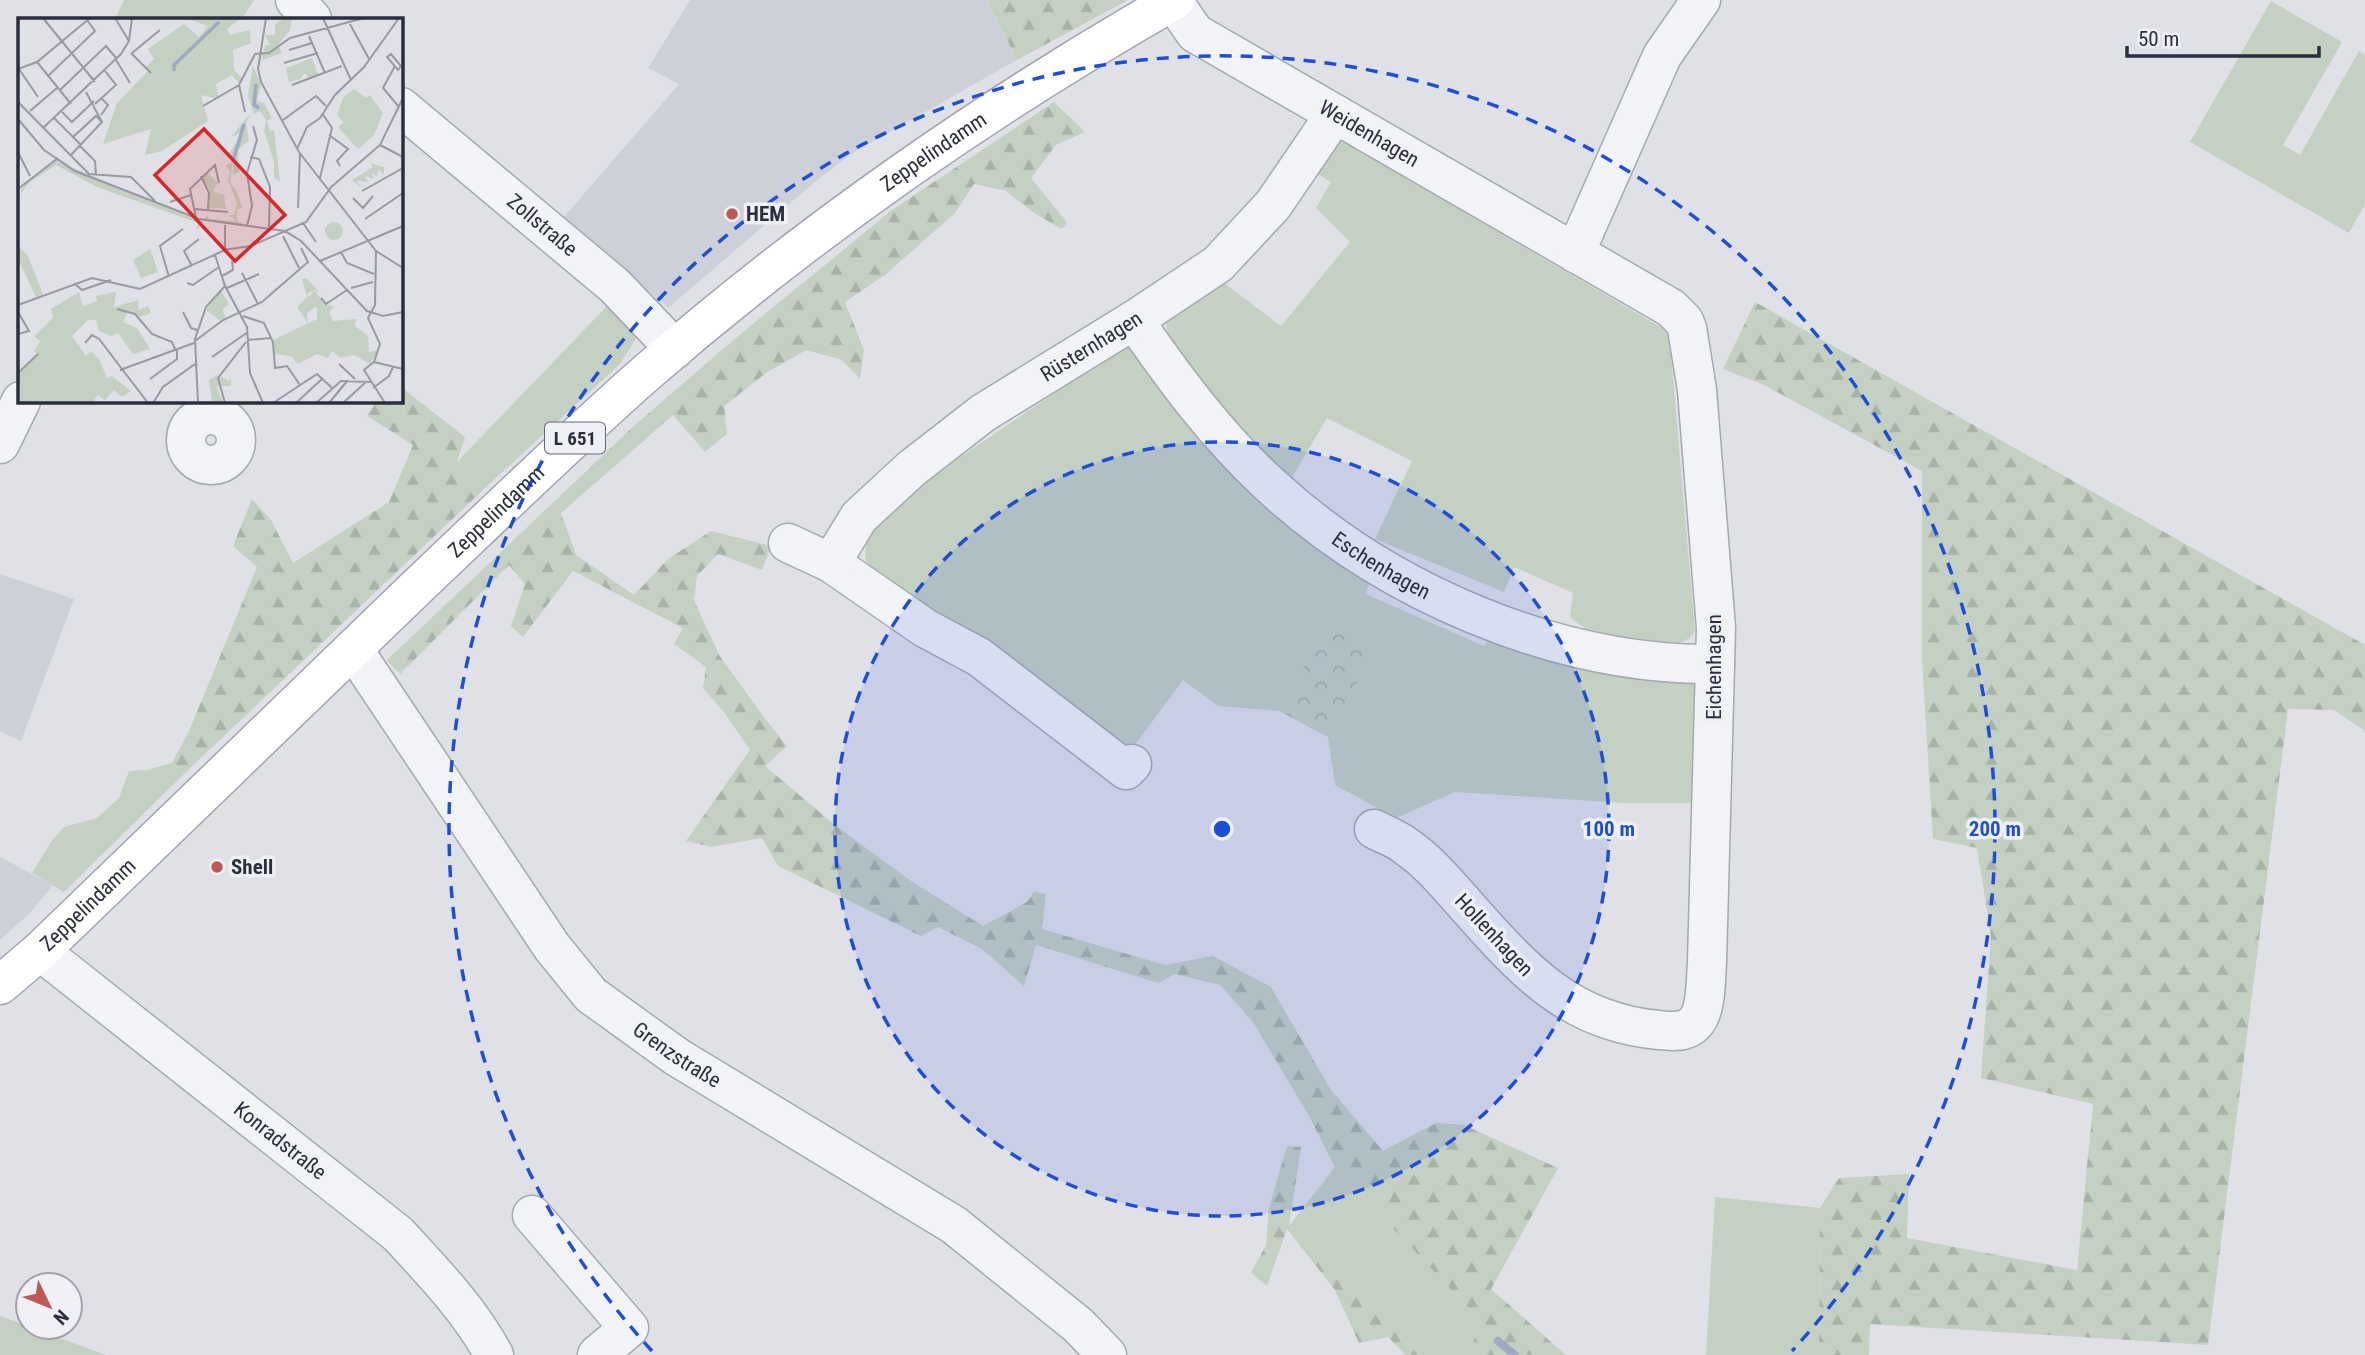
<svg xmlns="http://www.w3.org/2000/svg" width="2365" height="1355" viewBox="0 0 2365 1355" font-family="'Roboto Condensed',sans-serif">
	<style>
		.built { fill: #ced0d9 }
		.green { fill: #c3d0c2 }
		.forest { fill: url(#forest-firs) }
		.park { fill: url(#park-crowns) }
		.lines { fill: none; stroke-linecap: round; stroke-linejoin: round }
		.stream { stroke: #9fa9c3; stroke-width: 8 }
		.minor-casing { stroke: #a6a8b1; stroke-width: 41 }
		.major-casing { stroke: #a1a4b1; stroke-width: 41 }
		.minor { stroke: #f2f3f6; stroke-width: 38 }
		.major { stroke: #fff; stroke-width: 38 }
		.ring { fill: none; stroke: #1d4ed8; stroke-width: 3.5; stroke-dasharray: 12 9 }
		.poi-dot { fill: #be5954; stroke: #eff0f5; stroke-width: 2.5 }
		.labels { text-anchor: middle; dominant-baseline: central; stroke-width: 7; stroke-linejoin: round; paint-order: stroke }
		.shield { fill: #eff0f5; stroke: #666874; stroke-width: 2 }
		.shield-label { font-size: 19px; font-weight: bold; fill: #2b2e3d }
		.street-label { font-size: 21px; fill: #2b2e3d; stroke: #eff0f5 }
		.poi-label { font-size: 21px; font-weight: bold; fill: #2b2e3d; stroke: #eff0f5; text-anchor: start }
		.inset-river { fill: none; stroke: #9fa9c3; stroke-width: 3.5 }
		.inset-road { fill: none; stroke: #9899a3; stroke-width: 2 }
		.view { fill: #d62828; fill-opacity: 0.15; stroke: #d62828; stroke-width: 3.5 }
		.inset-edge { fill: none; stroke: #2b2e3d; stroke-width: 3.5 }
		.centre { fill: #1d4ed8; stroke: #eff0f5; stroke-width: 3.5 }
		.ring-label { font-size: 21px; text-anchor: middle; font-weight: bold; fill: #1d4ed8; stroke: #eff0f5; stroke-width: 7; stroke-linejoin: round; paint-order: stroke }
	</style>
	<defs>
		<pattern id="forest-firs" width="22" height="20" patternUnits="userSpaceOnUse" patternTransform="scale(1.75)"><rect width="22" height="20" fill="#c3d0c2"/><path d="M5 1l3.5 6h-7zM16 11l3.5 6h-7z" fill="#a8b3a8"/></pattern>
		<pattern id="park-crowns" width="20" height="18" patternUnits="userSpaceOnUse" patternTransform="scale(1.75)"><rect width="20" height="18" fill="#c3d0c2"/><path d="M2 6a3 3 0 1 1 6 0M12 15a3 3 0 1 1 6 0" fill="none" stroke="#a8b3a8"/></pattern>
	</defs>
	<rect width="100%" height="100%" fill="#e0e1e7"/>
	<path class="built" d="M690,0H987L1017,60L851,154L816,181L668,308L564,217L679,84L648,68Z
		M0,574L74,599L21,741L0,731Z
		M0,857L53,885L31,912L0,940Z"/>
	<path class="green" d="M124,0H254L242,19H115Z
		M2271,1L2342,42L2283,145L2300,155L2359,51L2365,55V204L2349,233L2190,142Z
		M1340,142L1348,144L1669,332L1695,631L1690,638L1666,649L1594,636L1570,617L1573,593L1514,567L1504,592L1375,539L1412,461L1327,418L1290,481L1247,438L1169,340L1166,323L1177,308L1219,279L1281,326L1350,242L1316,208L1331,182L1313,171L1331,145Z
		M608,305L639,334L620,364L484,489L457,462Z
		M1129,342L1372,574L1366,594L1484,646L1496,632L1702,681L1699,803H1624L1455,792L1396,818L1335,785L1328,737L1377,646L1329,620L1279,711L1218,706L1183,680L1129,753L882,579L865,560L867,536L902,497Z
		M172,763L184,774L64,892L32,873L53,839L64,827L97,818L119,798L129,771L147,770Z
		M1335,1167L1481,1321L1468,1355H1422L1372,1311L1333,1267L1289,1226Z
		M1715,1197L1820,1208L1819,1355H1706Z
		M0,1316L106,1355H0Z"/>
	<path class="forest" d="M987,0H1128L1017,60Z
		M1054,102L1085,132L1056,145L1031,178L1067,222L1062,229L1034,213L1006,191L974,184L955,213L885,275L845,302L864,350L860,379L842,360L806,350L766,373L724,406L727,434L705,452L673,415L561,513L576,555L634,595L668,559L711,531L771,546L762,570L718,554L697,576L694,600L719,655L766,720L787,746L765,766L836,826L911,881L983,926L1027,902L1034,892L1046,894L1042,929L1165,965L1213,956L1271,987L1331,1090L1383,1151L1436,1123L1464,1125L1558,1168L1491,1289L1566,1355H1468L1481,1321L1335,1167L1309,1116L1253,1022L1220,985L1175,974L1158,983L1036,945L1024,986L982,949L938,927L921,936L778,866L762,838L711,847L686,841L750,750L724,712L703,688L706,667L674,644L683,628L573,571L523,637L511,626L525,584L509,565L400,674L387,660L635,425L731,342L892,210Z
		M1755,302L2365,645V731L2334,710L2288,709L2208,1345L1870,1324L1869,1355H1819L1820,1208L1839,1178L1909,1174L1907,1238L2077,1270L2093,1104L1981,1078L1991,936L1977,848L1933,839L1922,660V471L1764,385L1723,369Z
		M401,387L465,437L457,462L484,489L184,774L172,763L189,731L257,567L233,546L252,499L271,520L293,563L389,502L413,445L367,416L377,401H401Z
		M1287,1146L1301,1147L1289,1226L1333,1267L1372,1311L1422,1355H1406L1388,1337L1359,1343L1335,1290L1287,1229L1267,1286L1251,1273L1266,1245L1269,1208Z"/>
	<path class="park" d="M1329,620L1377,646L1328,737L1279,711Z"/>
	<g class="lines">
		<path class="stream" d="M1498,1341L1515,1355"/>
		<defs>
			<g id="minor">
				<path d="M295,0L312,19"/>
				<path id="s1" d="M1173,1L1195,33L1671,308L1684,321L1687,328L1697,390L1716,628L1707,962C1706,976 1706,1003 1700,1015C1692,1033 1676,1032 1659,1030C1567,1022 1521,967 1464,903C1446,883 1429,862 1407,847C1398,839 1385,835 1374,829"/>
				<path id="s2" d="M401,107L615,286L675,349"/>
				<path d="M1575,253L1662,56L1701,0"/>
				<path id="s3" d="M1134,320C1174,378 1216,435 1268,483C1384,591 1556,666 1715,664"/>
				<circle cx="211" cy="440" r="25"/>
				<path d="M0,444L21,401"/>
				<path d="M788,543L831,563L925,628L979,657L1126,770L1132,764"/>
				<path id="s4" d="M831,563L859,517L911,469L983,413L1134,320L1218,264L1273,205L1335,114"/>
				<path id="s5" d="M353,649L552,947L591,995L677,1057L954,1225L1078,1325L1107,1355"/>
				<path id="s6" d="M40,951L398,1234C433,1272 470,1310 494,1355"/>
				<path d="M532,1215L629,1328L597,1355"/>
			</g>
			<g id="major">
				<path id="s7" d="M0,985L40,951C166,830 291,709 416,588C492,516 567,443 645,374C808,232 988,107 1175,0"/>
			</g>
		</defs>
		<use href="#minor" class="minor-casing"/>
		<use href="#major" class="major-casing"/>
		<use href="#minor" class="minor"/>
		<use href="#major" class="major"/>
	</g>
	<circle cx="1222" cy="829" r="387" fill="#1d4ed8" fill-opacity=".12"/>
	<g class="ring">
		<circle cx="1222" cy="829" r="387"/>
		<path d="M652 1351A773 773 0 1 1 1792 1351"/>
	</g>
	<g class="poi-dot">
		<circle cx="732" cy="214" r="7"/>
		<circle cx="217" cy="867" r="7"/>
	</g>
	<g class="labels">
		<rect class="shield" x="545" y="422.5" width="60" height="31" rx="5"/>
		<g class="shield-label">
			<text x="575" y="438">L 651</text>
		</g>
		<g class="street-label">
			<text stroke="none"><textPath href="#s1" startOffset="240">Weidenhagen</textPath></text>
			<text stroke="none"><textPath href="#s7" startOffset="1253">Zeppelindamm</textPath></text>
			<text stroke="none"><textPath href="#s2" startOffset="184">Zollstraße</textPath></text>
			<text stroke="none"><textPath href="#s4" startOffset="343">Rüsternhagen</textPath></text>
			<text stroke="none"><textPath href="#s7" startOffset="686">Zeppelindamm</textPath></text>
			<text stroke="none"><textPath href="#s3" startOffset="352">Eschenhagen</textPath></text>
			<text transform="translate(1714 667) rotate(-90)">Eichenhagen</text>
			<text stroke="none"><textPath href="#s7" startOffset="119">Zeppelindamm</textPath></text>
			<text transform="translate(1494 935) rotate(47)">Hollenhagen</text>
			<text stroke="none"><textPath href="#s5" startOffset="525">Grenzstraße</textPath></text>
			<text stroke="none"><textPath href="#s6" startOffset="306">Konradstraße</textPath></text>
		</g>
		<g class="poi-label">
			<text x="746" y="214">HEM</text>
			<text x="231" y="867">Shell</text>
		</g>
	</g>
	<g transform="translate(18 18)">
		<rect width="385" height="385" fill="#e0e1e7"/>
		<path d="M294,40L300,57L292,60L286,55L283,61L271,64L268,50ZM352,145L366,149V157L360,151L359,159L353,154L356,161L347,158L350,164L339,163L344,170L334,162L355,149ZM189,154L200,165L195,173L206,177L208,191L191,190L192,173L184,158ZM307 213a9 9 0 1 1 18 0a9 9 0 1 1-18 0ZM132,231L140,254L123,260L115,242ZM288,260L303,276L297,272L289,276L297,289L289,295L290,305L279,289L289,279L284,261ZM203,273L211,286L204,292L208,299L201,302L188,292Z" fill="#c3d0c2"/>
		<path d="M265,0H274L272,12L260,27L264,35L244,42L247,27H252L247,17H257V7ZM235,47L243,67L239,83L246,85L254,100L249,103L252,113L256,112L262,164L256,159V143L246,113L248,102L242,93L236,96L230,78ZM232,96L228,106L231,122L220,132L221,154L215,157V144L212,165L218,172L225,190L219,191V203L228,207L205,205L185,201L190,197L191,201L218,203L211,197H216L219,185L210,163L212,154L207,147L214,145L211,135L225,114L213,119ZM38,143L185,204L183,208L178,212L180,205L79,169L38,147L13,163L0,178L8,164ZM0,229L9,236L25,276L18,279L0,241ZM297,272L305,285L316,289L311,294L315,303L339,301L336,307L350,318L351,334L360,332L352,346L336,337L322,340L314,333L310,340L299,336L280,346L273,338L257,336L255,322L299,301V290L289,281ZM213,356V368H198L205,385H194L191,362L199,357L212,363Z" fill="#c3d0c2"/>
		<path d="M336,71L348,80L352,77L365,95L356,117L340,131L320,109L326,104L319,97L325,80Z" fill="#c3d0c2"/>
		<path d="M167,0H223L209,11L212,17L231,12L232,15L233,25L215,32L216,52L224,60L221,65L214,57L198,66L201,81L183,77L190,103L144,133L127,137L133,111L85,126L99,85L131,52L128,49L136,41L130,31L166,6L181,19L190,8ZM61,274L65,288L79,283L78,278L98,274L96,289L120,282L121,292L130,288L133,295L123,299L110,293L105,304L119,310L132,331L115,336L100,315L93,318L81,313L78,302H70L54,318L68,338L73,333L81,341L89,360L94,358L113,373L104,379L96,372L87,382L80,377L74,385H0V356L20,336L16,333L22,323L16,318L35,300L33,291Z" fill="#c3d0c2"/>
		<path class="inset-river" d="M156,53V47L201,4M238,66L236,87L241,90M215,143L226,106"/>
		<path class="inset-road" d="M25,0L77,64M97,0L111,23M248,0L240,51L243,64L281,134L358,233L357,287L350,300L362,326L356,344L346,352L367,385M305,0L333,62M332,6L351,41M291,18L307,55M271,32L294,25M113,35L133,55M114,35L142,12M373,36L383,48L380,52L369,39ZM0,39L1,51L20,79M98,42L112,65M19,44L53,86M266,45L300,35M377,48L365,70L381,89M0,51L19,44L72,0M30,58L77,13L69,2M221,67L227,94M274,67L324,48M42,72L88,28L99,41M0,84L71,156L113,159L137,183M77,86L98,67L87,53M185,88L221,67L237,36L251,35L272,20L346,0M12,93L39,70M44,94L54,104L76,83M83,97L90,87L83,80M36,100L63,127M0,101L26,132L57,153L181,201L267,213L283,223L349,293L365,298L385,294M265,102L298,78L308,88M25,110L103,36L111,23L114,0M311,117L330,131L319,143L322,148M55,119L78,98L84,104M362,127L385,139M62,128L77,143L78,157M279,131L289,109L302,100L317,77L346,49L381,0M0,134L12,158M52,138L84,104L68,74M232,139L241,141L252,169L251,209M183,158L191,175L190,191M302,160L314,110L304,95M312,170L362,127L385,80M0,171L40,140M344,173L385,150M335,180L345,190L355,178M152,184L173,177M280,190L282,135M176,191L210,194M178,200L172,171L197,147L201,165M347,201L385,175M285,205L298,224M207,207V232M229,208L234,188L229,155L239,122L235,108M265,218L281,250M205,232L233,228L288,204L314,168M358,233L385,250M323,234L329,245L356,256M197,237L207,268L229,309L232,355L245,385M302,243L385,208M174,248L166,233L181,221M224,255L240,286M204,258L215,252L214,243M151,259L142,228L165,211M56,265L64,272L93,262M169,265L175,267L201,249M209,270L241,256M333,270L355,264M303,280L308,286L329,272M0,287L74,260L122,271L207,232M99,291L117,296L134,316L154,324L157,331M0,294L11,313L0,316M165,294L173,310L179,312M225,298L246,305L255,324L257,350L269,348L282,367M229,322L253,320M177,323L205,302L244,284L290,244L283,230M67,325L74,317L81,321L130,385M194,339L230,314M356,344L385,351M321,346L337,361M102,352L176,325M0,355L20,336M132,361L159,341V331M355,370L371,358L375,349M135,385L145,369L177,346M180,385L177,321L188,289L207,268M207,385L200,360L228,324M255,385L299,356L314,370M278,385L305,360M298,385L323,363L353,364M311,385L330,362M325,385L348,364"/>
		<path class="view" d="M186,111L267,197L217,243L137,157Z"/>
		<rect width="385" height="385" class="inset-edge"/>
	</g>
	<circle cx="1222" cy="829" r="10" class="centre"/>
	<g class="ring-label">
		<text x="1609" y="836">100 m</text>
		<text x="1995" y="836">200 m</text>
	</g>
	<g transform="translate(49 1306) rotate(133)"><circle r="33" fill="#eff0f5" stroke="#a1a2ab" stroke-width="2"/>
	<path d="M0-5L12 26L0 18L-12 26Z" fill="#be5954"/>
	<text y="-10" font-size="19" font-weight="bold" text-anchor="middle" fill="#2b2e3d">N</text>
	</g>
	<path d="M2127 46v10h192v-10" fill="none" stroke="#2b2e3d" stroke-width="3.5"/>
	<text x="2138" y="46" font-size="21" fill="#2b2e3d" stroke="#eff0f5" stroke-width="5" paint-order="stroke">50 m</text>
</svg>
